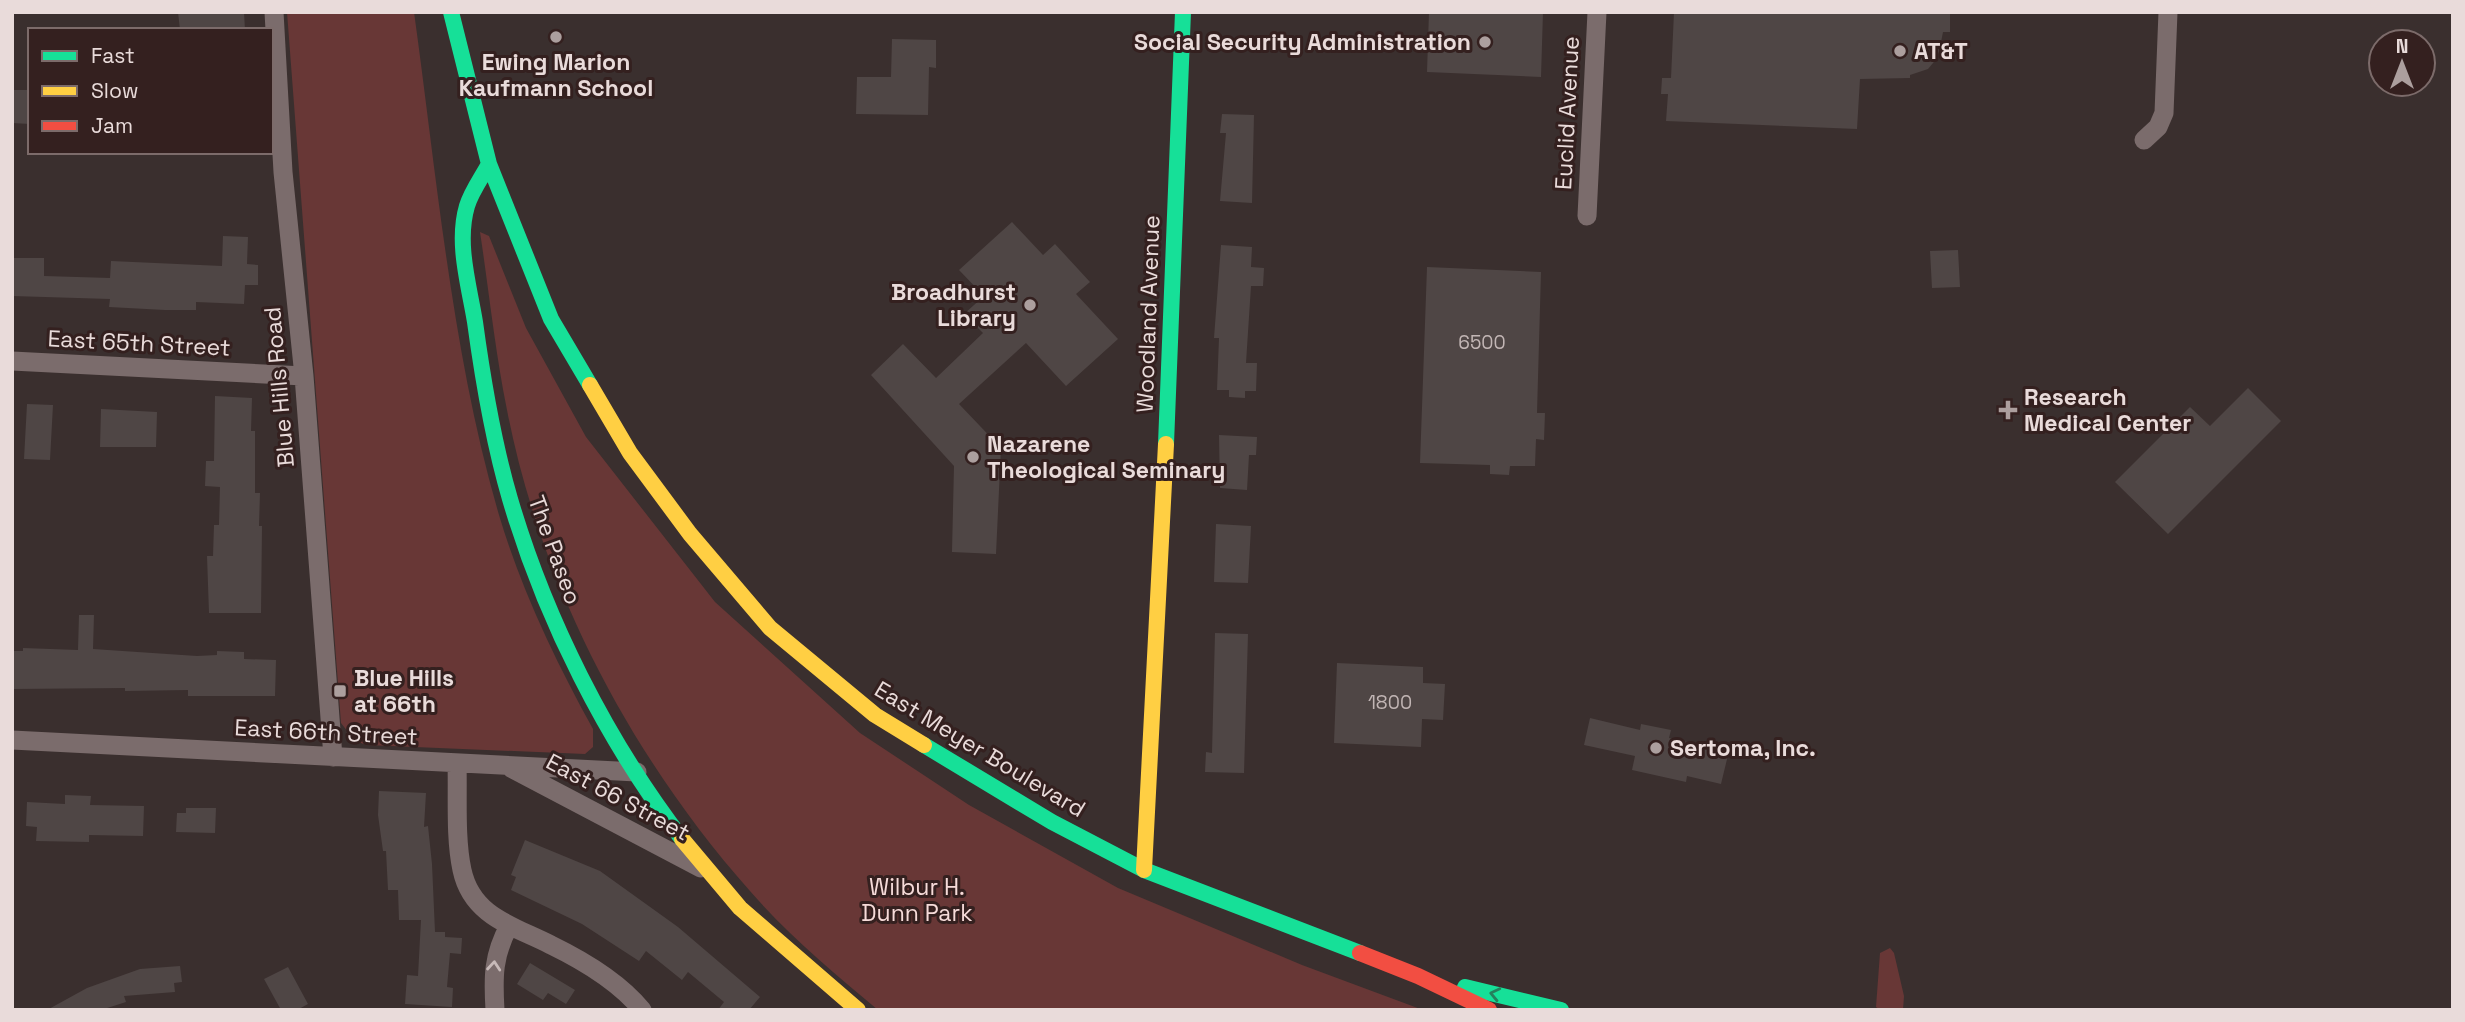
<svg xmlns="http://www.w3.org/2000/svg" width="2465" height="1022" viewBox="0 0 2465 1022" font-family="'Space Grotesk',sans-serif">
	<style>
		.green { fill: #683736 }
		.building { fill: #4f4645 }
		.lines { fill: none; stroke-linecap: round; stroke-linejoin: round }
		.street { stroke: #7b6c6c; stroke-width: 19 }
		.fast { stroke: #16e098; stroke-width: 16 }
		.slow { stroke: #ffcf43; stroke-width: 16 }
		.jam { stroke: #f24e42; stroke-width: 16 }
		.oneway { stroke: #c8bab9 }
		.oneway2 { stroke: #25805c }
		.poi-dot { fill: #ac9f9e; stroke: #34201f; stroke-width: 2.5 }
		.labels { text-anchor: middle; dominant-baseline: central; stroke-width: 6; stroke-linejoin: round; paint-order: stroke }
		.number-label { font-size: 19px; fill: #c2b6b5 }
		.poi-label { font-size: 23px; font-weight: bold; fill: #e9dbda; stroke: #34201f; text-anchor: start }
		.street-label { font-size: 23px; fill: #e9dbda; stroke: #34201f }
		.park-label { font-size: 23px; fill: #f6dbd9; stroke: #34201f }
	</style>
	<rect width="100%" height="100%" fill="#3a2f2e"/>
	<path class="green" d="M287,12H414C437,178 452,354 499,515C521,589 555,660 593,729V747L585,754L367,745L355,741L341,723Z
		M480,232L489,236L526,328L586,437L715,602L860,733L969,805L1118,888L1302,965L1423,1010H878C834,973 788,935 750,891C631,757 541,586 507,410C495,351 489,291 480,232Z
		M1890,948L1894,953L1904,996L1903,1010H1880L1876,1007L1880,953Z"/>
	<path class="building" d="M178,12H244L245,30H180Z
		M1429,12H1543L1541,77L1427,72Z
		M1674,12H1950V32H1943L1938,57L1928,69L1910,75V78L1860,79L1857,129L1666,121L1668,94H1661L1662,78H1671Z
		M892,39L936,40V68L929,67L928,115L856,114L857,77H891Z
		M12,90H30V124L12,123Z
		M1222,114L1254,115L1252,203L1220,201L1226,133H1220Z
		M1012,222L1043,255L1055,244L1090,282L1076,294L1118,339L1066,386L1026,343L959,404L1001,448L996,554L952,552L954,466L871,375L903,344L936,378L983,333L964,314L984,296L959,270Z
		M223,236L248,237L247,264L258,265V285H245L244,304L196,302V310H165L109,307L110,299L12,296V258H44V276L110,278L111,261L222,266Z
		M1221,245L1252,247L1251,267L1264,268L1263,286H1251L1246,363H1257L1256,391H1245V398L1229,397V390H1217L1219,338H1214Z
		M1958,250L1960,287L1932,288L1930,251Z
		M1427,267L1541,272L1537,413H1545L1544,440L1536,439L1535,466H1510L1509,475L1490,474V465L1420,463Z
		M2248,388L2281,421L2168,534L2115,482L2190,407L2210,426Z
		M215,396L252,398L251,431H255V493H260L259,526H262L261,613H209L207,556H213L214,525H219L220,487L205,486L206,461H214Z
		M27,404L53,405L50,460L24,459Z
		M101,409L157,412L156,447H100Z
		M1219,435L1257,437L1256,455H1249L1247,490L1220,488Z
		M1216,524L1251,526L1248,583L1214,582Z
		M79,615H94L93,649L197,656L217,655V651L244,652V659L276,660L275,696H188V690L125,691V688L12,689V651H23V648L78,650Z
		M1215,633L1248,634L1244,773L1205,772L1206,752L1212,753Z
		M1337,663L1423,667V683L1445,684L1443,720L1422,719L1421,747L1334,743Z
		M1590,718L1640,730L1641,724L1671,730L1669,738L1729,751L1721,784L1687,776L1686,782L1632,770L1635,756L1584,745Z
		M379,791L426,793L424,827L428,826L432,864L435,932H445V937L462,938L461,954L450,953L447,987L453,988L452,1007L405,1004L407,975L418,976L421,920H399L398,890H388L386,851H383L378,815Z
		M65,795L91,796L90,805L144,806L143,836L89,835V842L36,841L37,827L26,826L27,802L65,804Z
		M186,808H216L215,833L176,832L177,813H186Z
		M525,840L600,871L678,927L760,997L749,1010H718L724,1002L688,972L682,980L646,951L639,961L582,924L511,890L516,877L511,875Z
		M530,963L575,990L566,1004L548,993L543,1000L517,984Z
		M180,966L182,982L174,983L175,992L124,996L126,1002L101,1010H47L87,988L140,969Z
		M288,967L308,1004L297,1010H281L264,979Z"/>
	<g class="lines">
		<path class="street" d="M274,12L283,172L304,376L333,757
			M2144,140L2158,127L2164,113L2168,12
			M1587,216L1597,12
			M12,361L304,376
			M12,740L637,772
			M457,763C458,796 455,838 462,870C472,917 514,926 551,945C584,961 619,982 642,1010
			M511,768L701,868
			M495,1010C493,977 493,955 509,926"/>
		<path class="fast" d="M451,12L489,164L551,319L590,385
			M489,164C482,177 471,192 467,206C456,243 469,285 475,322C483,381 493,441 510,499C545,618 606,740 682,839
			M1166,444L1183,12
			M924,745L1052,822L1144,870L1360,953
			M1465,987L1561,1010"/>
		<path class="slow" d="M590,385L630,453L690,534L770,628L875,715L924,745
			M682,839L740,908L858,1010
			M1144,870L1166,444"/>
		<path class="jam" d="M1360,953L1418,976L1489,1010"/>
	</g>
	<defs><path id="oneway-chevron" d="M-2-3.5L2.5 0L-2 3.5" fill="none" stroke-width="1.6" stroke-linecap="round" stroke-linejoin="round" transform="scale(1.75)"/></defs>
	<use class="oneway" href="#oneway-chevron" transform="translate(494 966) rotate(-85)"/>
	<use class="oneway2" href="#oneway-chevron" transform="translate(1495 994) rotate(-167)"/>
	<g class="poi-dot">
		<circle cx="556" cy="37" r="7"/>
		<circle cx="1485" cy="42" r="7"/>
		<circle cx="1900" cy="51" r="7"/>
		<circle cx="1030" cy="305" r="7"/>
		<path d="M2004.5 399.5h7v7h7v7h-7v7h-7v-7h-7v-7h7z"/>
		<circle cx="973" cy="457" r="7"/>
		<rect x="333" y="684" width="14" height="14" rx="3.5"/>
		<circle cx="1656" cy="748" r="7"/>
	</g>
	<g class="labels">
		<g class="number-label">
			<text x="1482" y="342">6500</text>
			<text x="1390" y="702">1800</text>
		</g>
		<g class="poi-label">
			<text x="1471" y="42" text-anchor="end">Social Security Administration</text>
			<text x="1914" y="51">AT&amp;T</text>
			<text x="556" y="62" text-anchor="middle">Ewing Marion<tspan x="556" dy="26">Kaufmann School</tspan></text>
			<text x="1016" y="292" text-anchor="end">Broadhurst<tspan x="1016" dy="26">Library</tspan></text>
			<text x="2024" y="397">Research<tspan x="2024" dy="26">Medical Center</tspan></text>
			<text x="987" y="444">Nazarene<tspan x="987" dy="26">Theological Seminary</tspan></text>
			<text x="354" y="678">Blue Hills<tspan x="354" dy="26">at 66th</tspan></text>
			<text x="1670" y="748">Sertoma, Inc.</text>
		</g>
		<g class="street-label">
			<text transform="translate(1567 113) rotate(-87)">Euclid Avenue</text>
			<text transform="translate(1148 314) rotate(-88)">Woodland Avenue</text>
			<text transform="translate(139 343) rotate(3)">East 65th Street</text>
			<text transform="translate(279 387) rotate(-95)">Blue Hills Road</text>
			<text transform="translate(555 550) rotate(70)">The Paseo</text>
			<text transform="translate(326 732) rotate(3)">East 66th Street</text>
			<text transform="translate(980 749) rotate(31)">East Meyer Boulevard</text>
			<text transform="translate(618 797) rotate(28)">East 66 Street</text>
		</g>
		<g class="park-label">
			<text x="917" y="887">Wilbur H.<tspan x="917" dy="26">Dunn Park</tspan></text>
		</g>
	</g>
	<rect width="2465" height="1022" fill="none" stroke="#e9dbda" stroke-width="28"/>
	<rect x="28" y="28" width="245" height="126" fill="#34201f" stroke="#7c6b6a" stroke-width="2"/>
	<rect x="42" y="51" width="35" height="10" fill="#16e098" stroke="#7c6b6a" stroke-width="2"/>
	<text x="91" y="63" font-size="21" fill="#e9dbda">Fast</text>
	<rect x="42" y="86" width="35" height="10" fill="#ffcf43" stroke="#7c6b6a" stroke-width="2"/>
	<text x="91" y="98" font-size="21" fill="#e9dbda">Slow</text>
	<rect x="42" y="121" width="35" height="10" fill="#f24e42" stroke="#7c6b6a" stroke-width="2"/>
	<text x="91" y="133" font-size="21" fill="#e9dbda">Jam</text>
	<g transform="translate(2402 63)"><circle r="33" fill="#34201f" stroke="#7c6b6a" stroke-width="2"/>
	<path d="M0-5L12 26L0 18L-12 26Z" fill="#ac9f9e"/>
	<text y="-10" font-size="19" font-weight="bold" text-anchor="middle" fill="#e9dbda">N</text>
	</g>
</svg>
